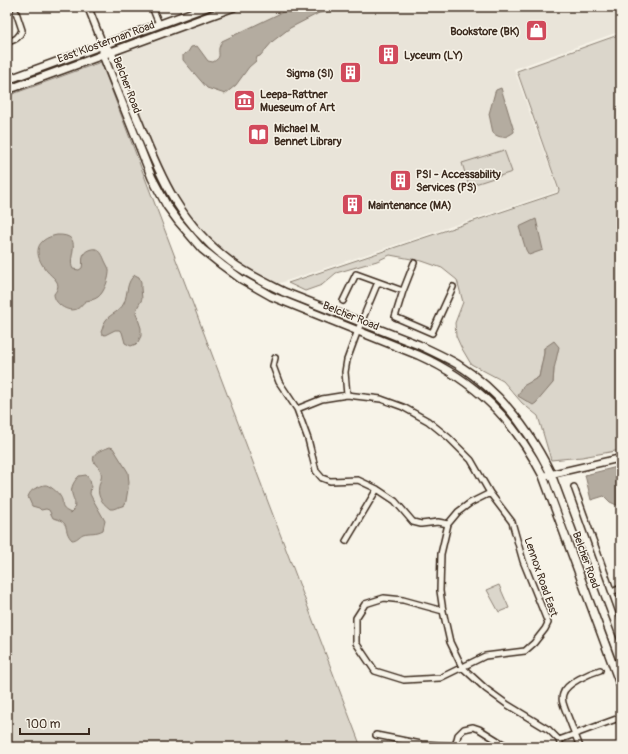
<svg xmlns="http://www.w3.org/2000/svg" width="628" height="754" viewBox="0 0 628 754" font-family="Pangolin,sans-serif">
	<style>
		.built { fill: #e9e4d9 }
		.green { fill: #dbd6cb; stroke: #8b8074; fill-rule: evenodd }
		.water { fill: #b4aca0; stroke: #84786c }
		.lines { fill: none; stroke-linecap: round; stroke-linejoin: round }
		.minor-casing { stroke: #3b2a1e; stroke-width: 8 }
		.tertiary-casing { stroke: #3b2a1e; stroke-width: 9 }
		.secondary-casing { stroke: #3b2a1e; stroke-width: 10 }
		.minor { stroke: #f7f3e8; stroke-width: 5 }
		.tertiary { stroke: #f7f3e8; stroke-width: 6 }
		.secondary { stroke: #f7f3e8; stroke-width: 7 }
		.labels { text-anchor: middle; dominant-baseline: central; stroke-width: 3; stroke-linejoin: round; paint-order: stroke }
		.poi-label { font-size: 11px; font-weight: bold; fill: #3b2a1e; stroke: #f7f3e8; text-anchor: start }
		.street-label { font-size: 11px; fill: #3b2a1e; stroke: #f7f3e8 }
	</style>
	<rect width="100%" height="100%" fill="#f7f3e8"/>
	<filter id="ink" filterUnits="userSpaceOnUse"><feTurbulence type="fractalNoise" baseFrequency=".025" numOctaves="2"/><feDisplacementMap in="SourceGraphic" scale="8" xChannelSelector="R" yChannelSelector="G"/><feConvolveMatrix kernelMatrix="1 2 1 2 8 2 1 2 1" color-interpolation-filters="sRGB"/></filter>
	<g filter="url(#ink)">
		<path class="built" d="M246,7H621V31L514,69L558,191L277,284L259,275L226,253L202,230L184,209L169,185L157,158L120,64L119,60L120,56L122,52L126,50Z"/>
		<path class="green" d="M621,34V450L582,457L551,460L538,416L522,403L503,381L471,364L461,347L456,336L455,323L463,302L457,280L442,268L422,261L390,255L377,261L336,273L322,285L305,291L288,283L558,193L559,190L517,71ZM544,348L554,369L553,383L544,392L523,387L539,377L544,353Z
			M101,62L361,747H7V96Z
			M504,150L512,172L469,186L462,163Z
			M499,585L509,608L499,612L487,590Z"/>
		<path class="water" d="M296,7H357L319,13L290,28L273,41L260,56L257,57L256,61L249,67L236,85L225,94L207,88L183,60V55L188,52L191,47L197,46L208,61L213,62C222,57 218,55 219,48C220,45 221,43 222,41L287,10Z
			M501,88L514,131V132C506,138 500,139 493,133L489,114L495,92L496,90Z
			M536,219L543,250L529,255L526,250L519,227Z
			M57,235C86,234 66,258 73,269L79,270L82,268C83,264 82,260 83,256C84,251 91,248 96,249C101,251 103,256 105,261C106,264 108,266 109,269C110,277 104,293 98,297C94,300 90,300 86,301C82,303 81,307 77,309C67,313 54,303 54,294C57,290 59,287 57,282C55,278 49,274 46,270C33,254 35,239 57,235Z
			M135,275L139,277L141,282V288L142,299L141,301L137,308L136,313L141,328V336L138,342L136,344L131,346L125,343L122,332L119,330H115L105,335L102,334L101,332C103,328 103,324 106,320C111,313 119,313 124,303C128,294 126,281 135,275Z
			M554,341L559,347L554,369L553,383L536,403L533,405L518,396L523,386L539,377L544,353V348Z
			M110,447L113,448L128,472L129,483L126,501L125,505L113,509H110C100,501 96,495 100,482C101,479 102,476 101,472C100,466 91,464 94,456C96,451 105,449 110,447Z
			M621,466V507L610,502L604,496L591,500L585,475Z
			M86,475L90,480L91,485L90,494L92,498L100,512L105,521L104,525L103,530C96,534 90,532 83,534C79,536 77,540 72,540C62,530 72,522 53,518L49,510L46,509L41,510L39,508L32,506L28,497C30,491 33,489 39,487C41,486 43,485 45,485C48,484 59,493 60,496C66,504 57,507 71,513L74,510C76,500 74,502 72,494C70,487 75,480 79,476Z"/>
		<g class="lines">
			<defs>
				<path id="minor" d="M152,7L159,24
					M7,42C15,40 19,38 22,30L16,12
					M414,263L403,291L395,317L432,333L453,287
					M343,301L356,274L403,291
					M275,358L273,366L279,382L297,409L308,439L316,471L322,478L330,481L358,480L377,489L395,501L413,522L421,524L438,522L448,524
					M347,395L345,372L347,360L358,330L378,282
					M297,409L322,399L347,395L381,399L403,407L428,421L449,438L471,460L490,493L512,522L523,561L548,623L545,629L534,643L525,651L485,656L440,678L404,680L375,671L356,643V618L365,604L384,598L403,600L443,611
					M574,487L621,618
					M490,493L470,503L458,512L448,524L441,554L440,591L443,611L450,642L462,667L486,689L508,705L549,730L559,740L561,747
					M346,541L377,489
					M612,592L621,588
					M376,735L421,744L455,746
					M559,740L619,718
					M455,747L458,735L464,729L473,727L479,729L508,747
					M580,747L565,709C563,704 561,699 563,694C566,683 590,673 600,670"/>
				<path id="tertiary" d="M88,7L103,45
					M543,476L621,458"/>
				<path id="secondary" d="M103,45V55L152,178L167,206L178,221L202,249L222,265L241,279L271,296L418,355C476,381 514,420 543,476L621,687
					M103,45L111,52C120,75 129,99 139,123C161,179 181,225 231,262C247,274 266,283 284,292L419,345C432,351 445,357 457,364C500,391 529,429 551,474L621,662
					M7,80L207,7
					M7,90L234,7"/>
			</defs>
			<use href="#minor" class="minor-casing"/>
			<use href="#tertiary" class="tertiary-casing"/>
			<use href="#secondary" class="secondary-casing"/>
			<use href="#minor" class="minor"/>
			<use href="#tertiary" class="tertiary"/>
			<use href="#secondary" class="secondary"/>
		</g>
	</g>
	<defs>
		<symbol id="shop-square" viewBox="-11 -11 22 22"><rect x="-9" y="-9" width="18" height="18" rx="4" fill="#d1495b" stroke="#f7f3e8"/><path d="M-5-2.5h2.3a2.7 3.5 0 0 1 5.4 0H5L5.5 6h-11ZM-1.5-2.5h3a1.5 2.3 0 0 0-3 0Z" fill="#fff"/></symbol>
		<symbol id="building-square" viewBox="-11 -11 22 22"><rect x="-9" y="-9" width="18" height="18" rx="4" fill="#d1495b" stroke="#f7f3e8"/><path d="M-4-6H4V6H1V3H-1V6H-4ZM-2.5-4.3h1.7v1.8h-1.7ZM.8-4.3h1.7v1.8H.8ZM-2.5-1h1.7V.8h-1.7ZM.8-1h1.7V.8H.8Z" fill="#fff"/></symbol>
		<symbol id="museum-square" viewBox="-11 -11 22 22"><rect x="-9" y="-9" width="18" height="18" rx="4" fill="#d1495b" stroke="#f7f3e8"/><path d="M0-6L6-3V-2H-6V-3ZM-5-1h2V3h-2ZM-1-1h2V3h-2ZM3-1h2V3H3ZM-6 4H6V6H-6Z" fill="#fff"/></symbol>
		<symbol id="library-square" viewBox="-11 -11 22 22"><rect x="-9" y="-9" width="18" height="18" rx="4" fill="#d1495b" stroke="#f7f3e8"/><path d="M-6-4Q-3-5.5-.7-3.5V5Q-3 3-6 4ZM6-4Q3-5.5 .7-3.5V5Q3 3 6 4Z" fill="#fff"/></symbol>
	</defs>
	<g fill-rule="evenodd">
		<use href="#shop-square" x="524" y="18" width="25" height="25"/>
		<use href="#building-square" x="376" y="42" width="25" height="25"/>
		<use href="#building-square" x="338" y="60" width="25" height="25"/>
		<use href="#museum-square" x="232" y="88" width="25" height="25"/>
		<use href="#library-square" x="246" y="122" width="25" height="25"/>
		<use href="#building-square" x="388" y="168" width="25" height="25"/>
		<use href="#building-square" x="340" y="192" width="25" height="25"/>
	</g>
	<g class="labels">
		<g class="poi-label">
			<text x="520" y="31" text-anchor="end">Bookstore (BK)</text>
			<text x="404" y="55">Lyceum (LY)</text>
			<text x="334" y="73" text-anchor="end">Sigma (SI)</text>
			<text x="260" y="94">Leepa-Rattner<tspan x="260" dy="13">Mueseum of Art</tspan></text>
			<text x="274" y="128">Michael M.<tspan x="274" dy="13">Bennet Library</tspan></text>
			<text x="416" y="174">PSI - Accessability<tspan x="416" dy="13">Services (PS)</tspan></text>
			<text x="368" y="205">Maintenance (MA)</text>
		</g>
		<g class="street-label">
			<text transform="translate(106 42) rotate(-20)">East Klosterman Road</text>
			<text transform="translate(127 85) rotate(69)">Belcher Road</text>
			<text transform="translate(351 316) rotate(22)">Belcher Road</text>
			<text transform="translate(586 560) rotate(70)">Belcher Road</text>
			<text transform="translate(541 577) rotate(71)">Lennox Road East</text>
		</g>
	</g>
	<rect width="628" height="754" fill="none" stroke="#f7f3e8" stroke-width="24"/>
	<rect x="12" y="12" width="604" height="730" fill="none" stroke="#3b2a1e" stroke-width="1.5" filter="url(#ink)"/>
	<path d="M20 728v6h69v-6" fill="none" stroke="#3b2a1e" stroke-width="2"/>
	<text x="26" y="728" font-size="12" fill="#3b2a1e" stroke="#f7f3e8" stroke-width="3" paint-order="stroke">100 m</text>
</svg>
